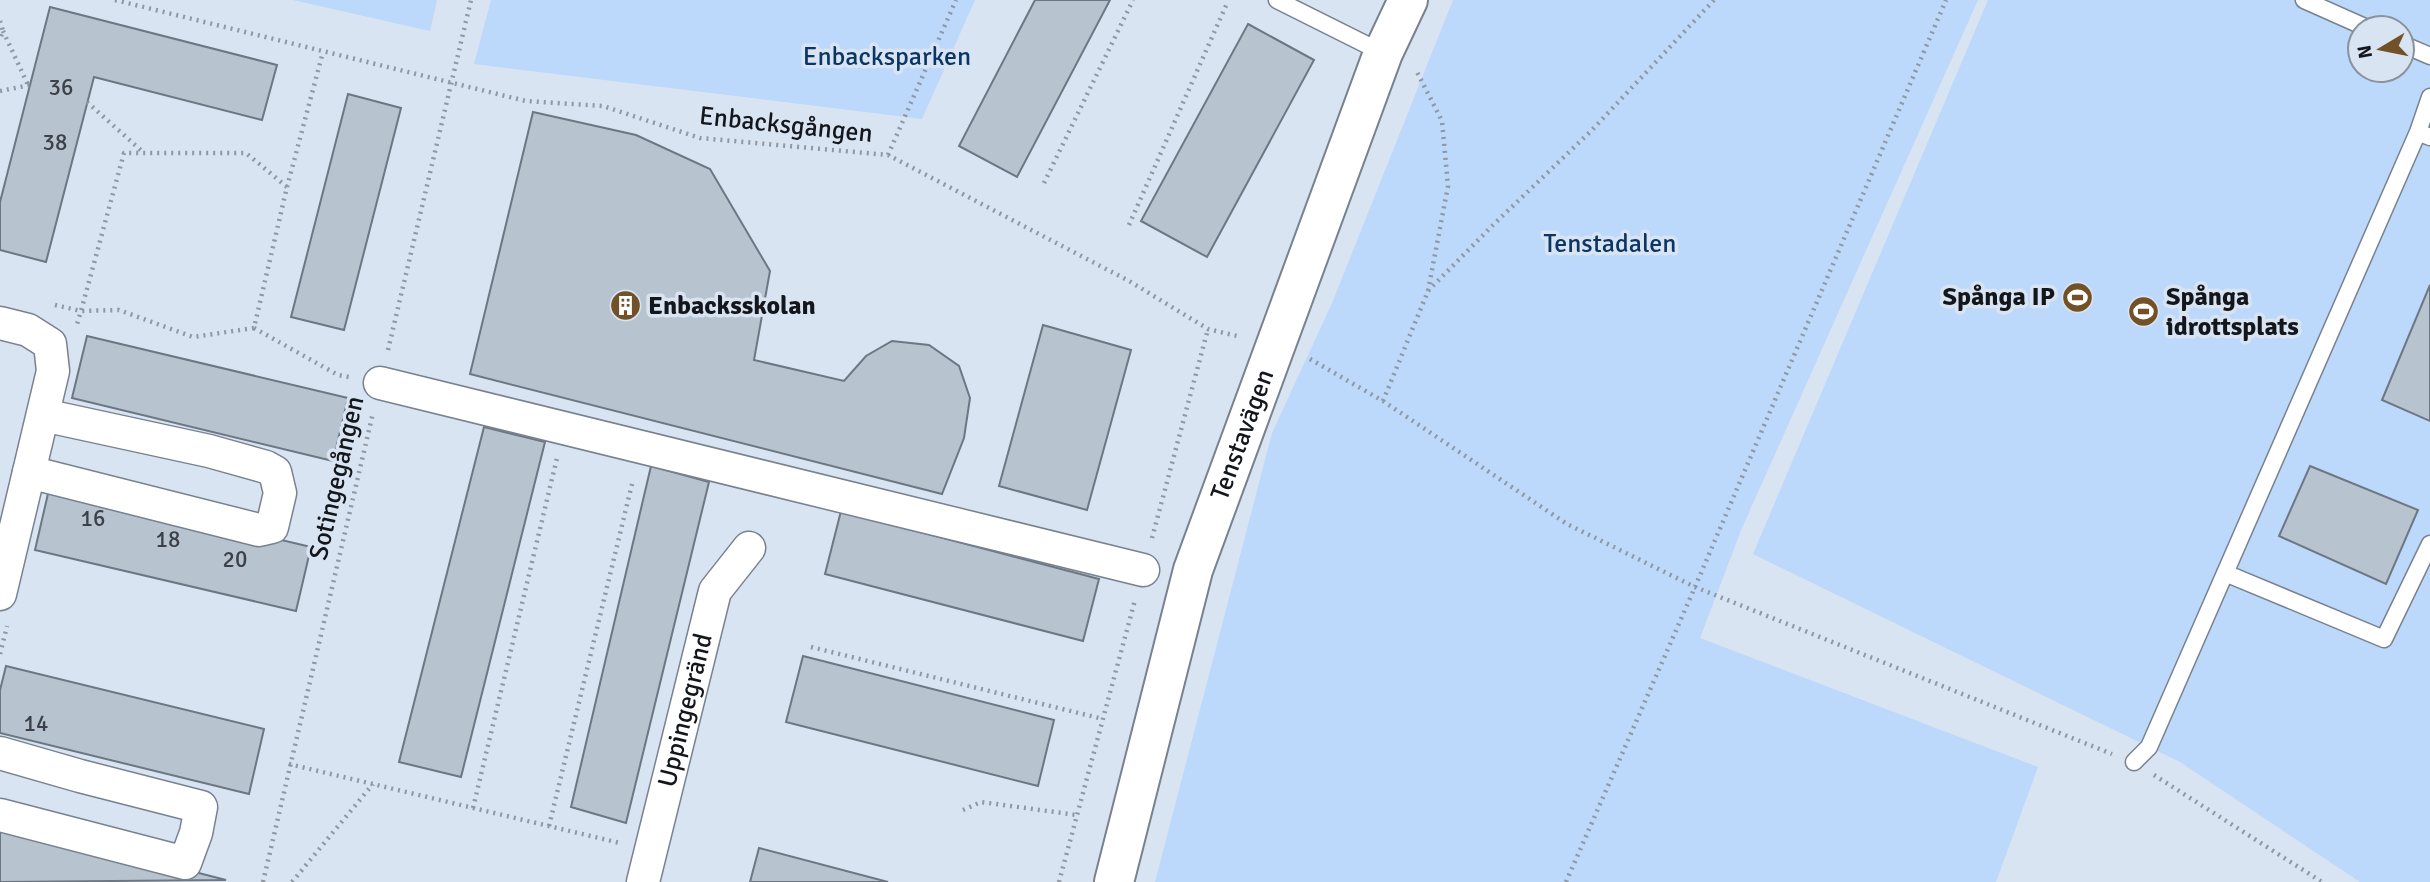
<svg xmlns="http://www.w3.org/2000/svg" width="2430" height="882" viewBox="0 0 2430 882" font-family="Signika,sans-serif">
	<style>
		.green { fill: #bcd8fa; fill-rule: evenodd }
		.building { fill: #b8c3d0; stroke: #6d7783; stroke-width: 2 }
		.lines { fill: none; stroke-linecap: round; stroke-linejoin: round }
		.lane-casing { stroke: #78828f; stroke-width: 19 }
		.street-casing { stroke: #78828f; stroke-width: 35 }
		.secondary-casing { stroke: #78828f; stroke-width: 42 }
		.path { stroke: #8f97a1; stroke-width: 4.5; stroke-dasharray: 2 5; stroke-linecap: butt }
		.lane { stroke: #fff; stroke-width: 16 }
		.street { stroke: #fff; stroke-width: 32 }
		.secondary { stroke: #fff; stroke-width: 38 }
		.labels { text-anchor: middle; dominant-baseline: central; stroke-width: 7; stroke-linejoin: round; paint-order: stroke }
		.number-label { font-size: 23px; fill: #3c4148 }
		.park-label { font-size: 26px; fill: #0a3564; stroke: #d9e4f2 }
		.street-label { font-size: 26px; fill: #13161b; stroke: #d9e4f2 }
		.poi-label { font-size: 26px; font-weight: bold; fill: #13161b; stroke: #d9e4f2; text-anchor: start }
	</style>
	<rect width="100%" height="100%" fill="#d9e4f2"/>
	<path class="green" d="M293,0H437L430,31Z
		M491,0H975L922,119L474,64Z
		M1453,0H1978L1742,528L1700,638L2038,767L1996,882H1155L1272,433L1332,303Z
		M1988,0H2430V882H2360L2180,762L1753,554ZM2360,28H2402V70H2360Z"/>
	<path class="building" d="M1035,0H1110L1017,177L959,146Z
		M50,7L277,65L262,120L94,77L46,262L0,250V202Z
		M1248,24L1314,60L1207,257L1141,221Z
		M348,94L401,108L344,330L291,317Z
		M533,112L636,135L710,169L770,271L754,360L844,381L866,356L892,341L929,345L959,366L970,398L964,438L942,494L470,374Z
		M2430,285V421L2382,400Z
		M1043,325L1131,350L1087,510L999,486Z
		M87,336L348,398L333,461L72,398Z
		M484,427L545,442L461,777L399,762Z
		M651,466L709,482L626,823L571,807Z
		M2310,466L2418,510L2386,584L2279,536Z
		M50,485L311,547L296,611L35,550Z
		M841,511L1099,579L1083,641L825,574Z
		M803,656L1054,720L1038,786L786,722Z
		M6,666L264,729L249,794L0,733V690Z
		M0,822L226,880L0,882Z
		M759,848L888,882H750Z"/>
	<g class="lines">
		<defs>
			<path id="lane" d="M1277,0L1383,53
				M2304,0L2367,28
				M2402,44L2430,56
				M2430,97L2418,132L2430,137
				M2225,573L2384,639L2430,544
				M2134,762L2149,747L2418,132"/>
			<g id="street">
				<path d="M0,323L28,330L50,344L53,371L0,594"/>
				<path d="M380,383L1143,570"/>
				<path d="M29,472L259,530L272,527L280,493L275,472L266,467L209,451L43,415"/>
				<path d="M0,753L80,776L201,807L196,833L185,863L0,815"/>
				<path id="s1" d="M643,882L715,591L749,548"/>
			</g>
			<g id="secondary">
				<path id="s2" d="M1114,882L1193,570L1383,53L1408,0"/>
			</g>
		</defs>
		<use href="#lane" class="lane-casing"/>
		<use href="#street" class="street-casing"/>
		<use href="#secondary" class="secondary-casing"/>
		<path class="path" d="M115,0L526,101L603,106L700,138L888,155L1129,281L1208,329L1241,337
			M0,21L3,31L0,39
			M3,31L28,85
			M0,91L30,85
			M87,102L144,153
			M888,155L956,0
			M1044,183L1133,0
			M287,187L323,52
			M1129,225L1228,1
			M1428,291L1492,226L1592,130L1714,0
			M55,305L81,311L119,310L193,337L254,328L287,187L246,153H124L81,311L77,324
			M254,328L338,375L349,377
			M388,350L471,0
			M1310,359L1383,401L1567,524L1695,587L2112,754
			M1383,401L1428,291L1448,186L1442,121L1416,70
			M1152,538L1208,329
			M811,647L1103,719
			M0,654L7,626
			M289,764L620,843
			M2154,775L2322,882
			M473,808L557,458
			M963,810L981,802L1077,815
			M549,826L633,480
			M263,882L373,413
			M292,882L373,784
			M1059,882L1135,600
			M1566,882L1695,587L1946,0"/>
		<use href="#lane" class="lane"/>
		<use href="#street" class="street"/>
		<use href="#secondary" class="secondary"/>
	</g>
	<defs>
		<symbol id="stadium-disc" viewBox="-11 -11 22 22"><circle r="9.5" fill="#725128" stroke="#d9e4f2"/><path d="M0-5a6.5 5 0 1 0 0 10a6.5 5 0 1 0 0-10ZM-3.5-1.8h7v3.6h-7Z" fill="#fff"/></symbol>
		<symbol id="building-disc" viewBox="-11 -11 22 22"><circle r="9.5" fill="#725128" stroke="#d9e4f2"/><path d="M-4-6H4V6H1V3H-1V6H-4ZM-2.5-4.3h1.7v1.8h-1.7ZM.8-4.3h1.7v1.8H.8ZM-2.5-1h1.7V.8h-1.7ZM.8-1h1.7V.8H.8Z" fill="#fff"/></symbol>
	</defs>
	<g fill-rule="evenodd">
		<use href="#stadium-disc" x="2060" y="280" width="35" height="35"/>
		<use href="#building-disc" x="608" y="288" width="35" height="35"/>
		<use href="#stadium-disc" x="2126" y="294" width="35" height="35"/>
	</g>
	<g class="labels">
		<g class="number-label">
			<text x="61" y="87">36</text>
			<text x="55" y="142">38</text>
			<text x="93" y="518">16</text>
			<text x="168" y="539">18</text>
			<text x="235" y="559">20</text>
			<text x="36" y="723">14</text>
		</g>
		<g class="park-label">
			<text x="887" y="57">Enbacksparken</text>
			<text x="1610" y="244">Tenstadalen</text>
		</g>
		<g class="street-label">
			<text transform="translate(786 125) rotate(6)">Enbacksgången</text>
			<text stroke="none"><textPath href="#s2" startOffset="466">Tenstavägen</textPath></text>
			<text transform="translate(337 478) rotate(-77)">Sotingegången</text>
			<text stroke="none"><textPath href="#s1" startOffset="177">Uppingegränd</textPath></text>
		</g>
		<g class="poi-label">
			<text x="2055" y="297" text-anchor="end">Spånga IP</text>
			<text x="2166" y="297">Spånga<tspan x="2166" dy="30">idrottsplats</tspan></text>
			<text x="648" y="306">Enbacksskolan</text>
		</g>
	</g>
	<g transform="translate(2381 49) rotate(260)"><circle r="33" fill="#d9e4f2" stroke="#8a929c" stroke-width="2"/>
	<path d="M0-5L12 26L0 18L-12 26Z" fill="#725128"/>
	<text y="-10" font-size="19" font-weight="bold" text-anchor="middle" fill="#13161b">N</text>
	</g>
</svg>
